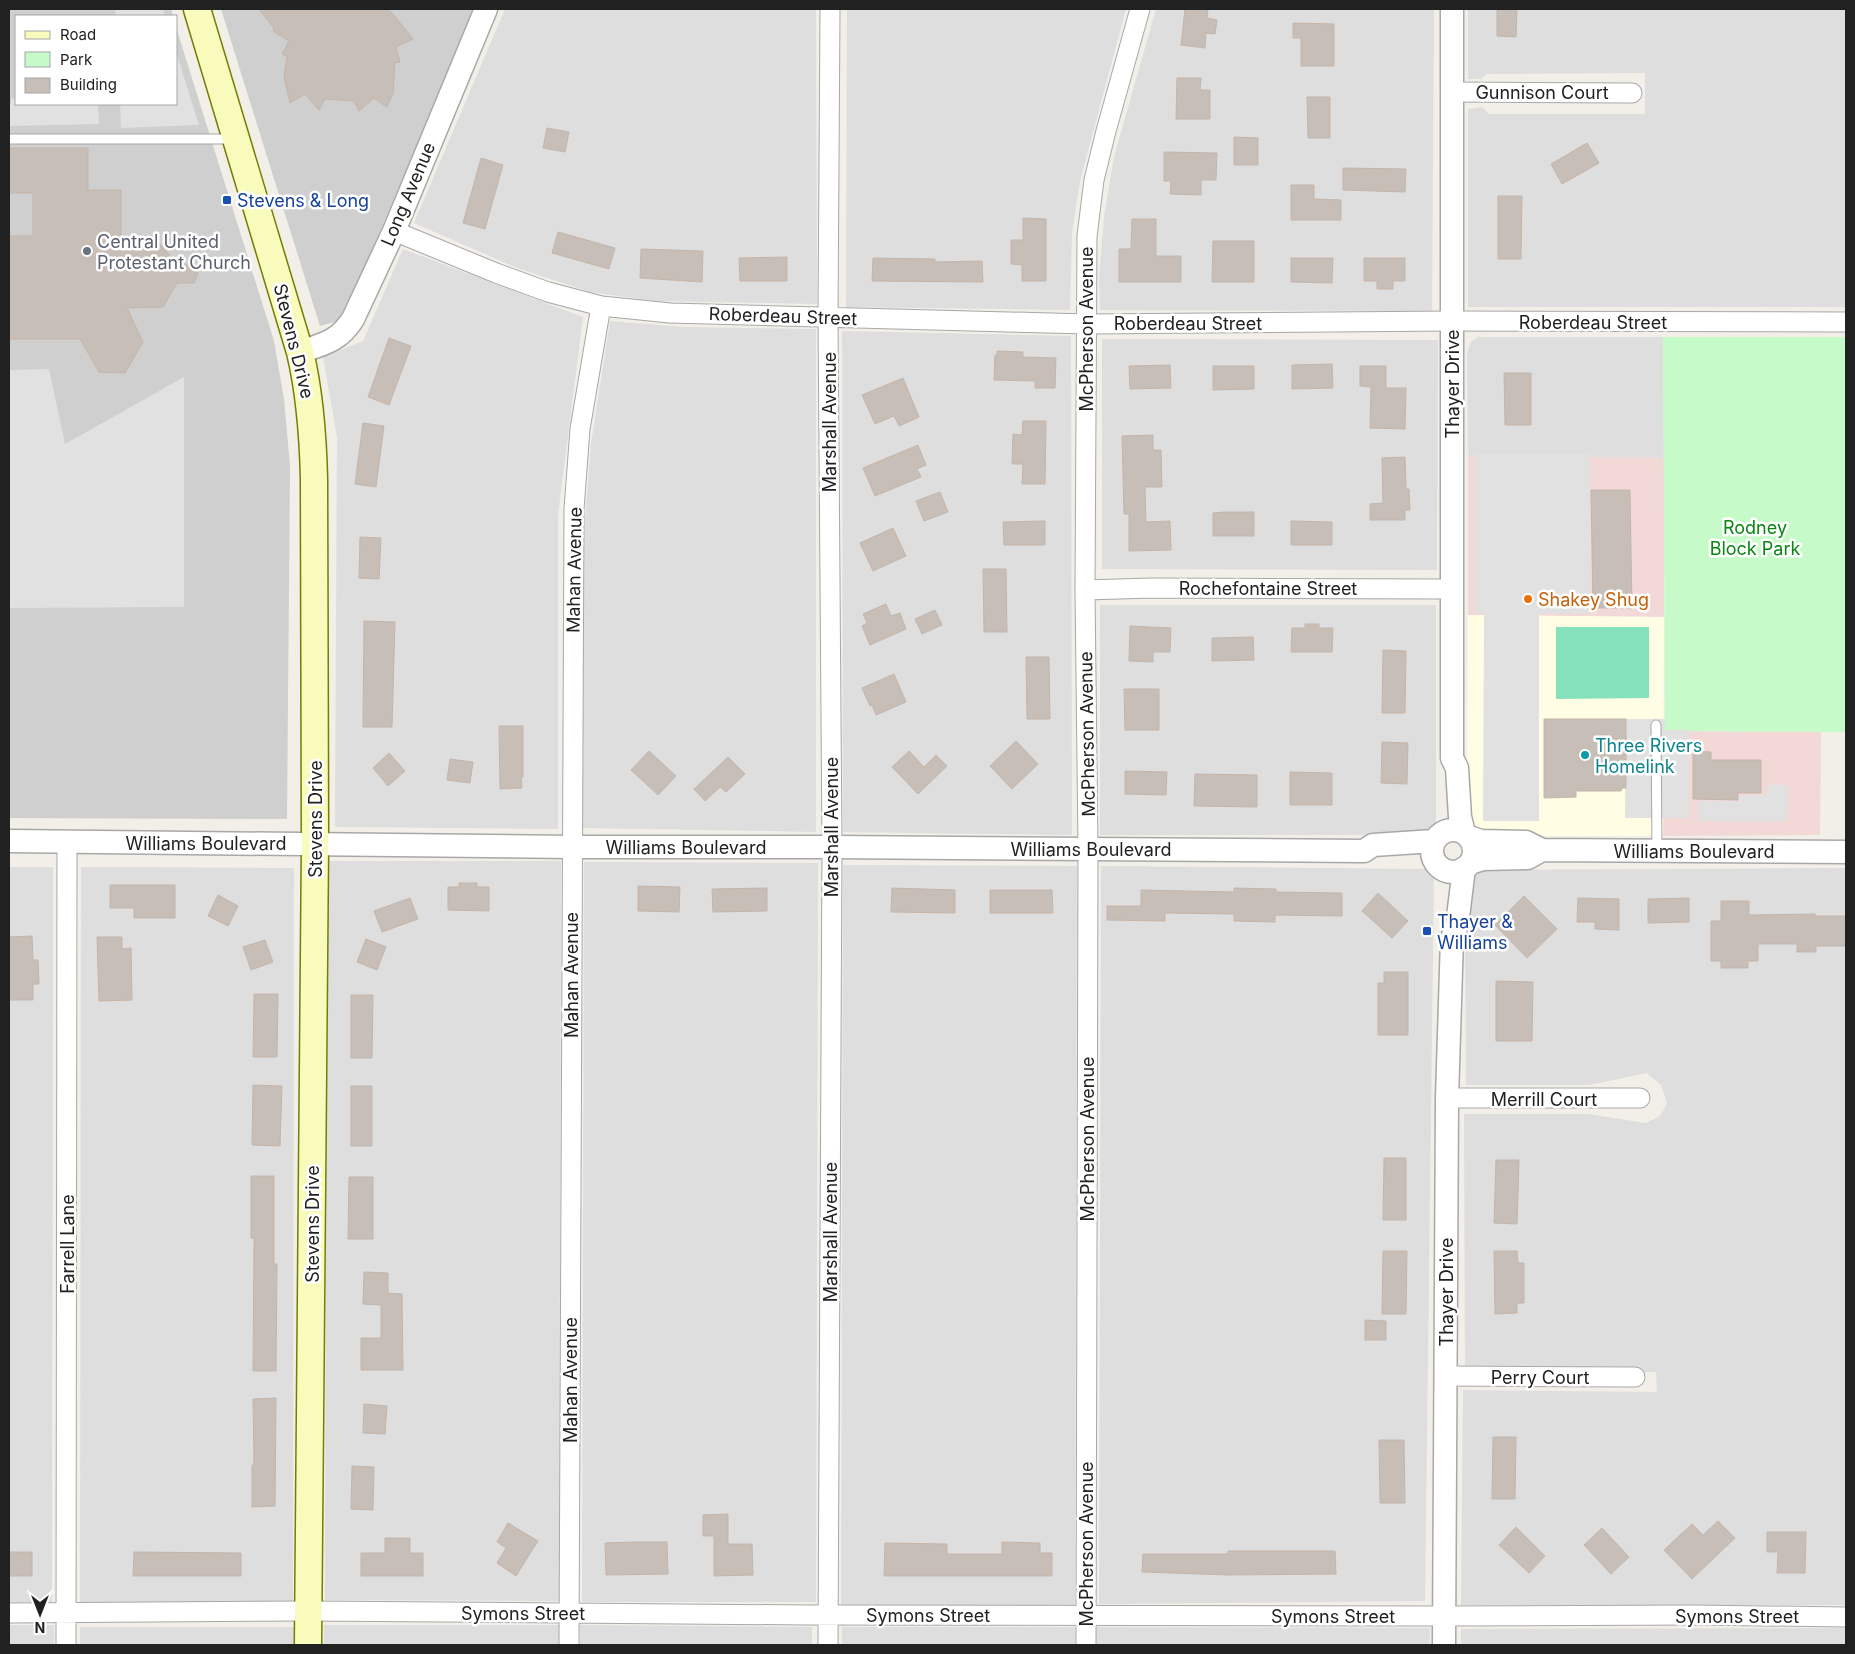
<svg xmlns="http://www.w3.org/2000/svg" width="1855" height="1654" viewBox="0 0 1855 1654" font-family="Inter,sans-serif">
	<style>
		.residential { fill: #dfdede }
		.commercial { fill: #f2d8d7 }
		.education { fill: #fffee4 }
		.religious { fill: #cfcfcf }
		.park { fill: #c6fbc9 }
		.pitch { fill: #85e2bc }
		.parking { fill: #e1e1e1 }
		.building { fill: #c7beb7; stroke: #c4b5aa }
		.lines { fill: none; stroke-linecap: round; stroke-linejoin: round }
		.service-casing { stroke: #a8a8a8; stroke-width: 11 }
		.minor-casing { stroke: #a8a8a8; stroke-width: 21 }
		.tertiary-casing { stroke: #a8a8a8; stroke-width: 25 }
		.secondary-casing { stroke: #737e02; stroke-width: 29 }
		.service { stroke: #fff; stroke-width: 9 }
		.minor { stroke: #fff; stroke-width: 19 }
		.tertiary { stroke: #fff; stroke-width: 22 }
		.secondary { stroke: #f9fbbc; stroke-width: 26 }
		.transit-dot { fill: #1a4fb4; stroke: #fff; stroke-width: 2 }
		.worship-dot { fill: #6b7280; stroke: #fff; stroke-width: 2 }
		.food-dot { fill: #e8710a; stroke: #fff; stroke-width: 2 }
		.culture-dot { fill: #0f9aa8; stroke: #fff; stroke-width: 2 }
		.labels { text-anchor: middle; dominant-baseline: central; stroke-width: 5; stroke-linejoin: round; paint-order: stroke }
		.street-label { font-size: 18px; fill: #212121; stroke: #fff }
		.transit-label { font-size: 18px; fill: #164399; stroke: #fff; text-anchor: start }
		.worship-label { font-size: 18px; fill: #5b616d; stroke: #fff; text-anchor: start }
		.park-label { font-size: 18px; fill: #098511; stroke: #fff }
		.food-label { font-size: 18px; fill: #c56008; stroke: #fff; text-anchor: start }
		.culture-label { font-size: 18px; fill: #0d838f; stroke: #fff; text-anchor: start }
	</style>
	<rect width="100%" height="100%" fill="#f2eee8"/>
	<path class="residential" d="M505,9H816L817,304L655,301L590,292L517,268L414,223Z
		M847,9H1126L1080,181L1072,233L1070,310L846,307Z
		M1156,9H1434L1432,311L1100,310L1099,277L1104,217L1114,157Z
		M1468,9H1846V307H1468V109L1482,107L1489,114H1645V73L1487,74L1481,79H1468Z
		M403,249L583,317L558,515V829L335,827L337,437L323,357L363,341Z
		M610,321L683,327L816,329V832L581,828L584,530L591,444Z
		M842,331L1071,336L1072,835L843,832Z
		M1478,337H1663L1664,458L1468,456L1467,353L1471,342Z
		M1102,339L1438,340L1437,570L1102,569Z
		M1100,605H1436V835H1100Z
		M327,861H561L559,1601L325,1600Z
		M584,862L818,863L816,1602H582Z
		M843,865L1077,866L1075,1605H841Z
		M1101,866L1434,869L1425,1601L1099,1604Z
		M9,867H53L52,1602H9Z
		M81,867L294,868L293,1603L80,1602Z
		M1846,868V1605H1461L1463,1390L1657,1392L1656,1372L1465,1371L1464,1114H1588L1646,1123L1660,1116L1667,1103L1661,1085L1647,1073L1589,1085H1466L1465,931L1471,870Z
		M9,1625H54V1645H9Z
		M324,1625H560V1645H324Z
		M580,1625L812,1627V1645H580Z
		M80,1627H294V1645H80Z
		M842,1627H1075V1645H842Z
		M1095,1627L1430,1628L1429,1645H1095Z
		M1846,1628V1645H1461V1629Z"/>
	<path class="commercial" d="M1468,456L1664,458V617L1468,615Z
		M1665,731L1821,732L1820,835L1663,836Z"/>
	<path class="education" d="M1468,615L1664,617L1663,836H1527L1470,833L1467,781Z"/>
	<path class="religious" d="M9,9H171L173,16H16V104H176V27L274,341L284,399L290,466L287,819L9,818Z
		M221,9H475L342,320L320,326Z"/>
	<path class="park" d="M1663,337H1846V732L1665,731Z"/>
	<path class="pitch" d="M1556,627H1649V698L1556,699Z"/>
	<path class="parking" d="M115,9H163L165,16H116Z
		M176,52L199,125L121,128L120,104H176Z
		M16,98V104H98L99,124L9,126V104H11V99Z
		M49,369L65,444L184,377V607L9,608V370Z
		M1475,454H1590L1589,613L1539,614V821H1483L1484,614L1475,613Z
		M1626,719H1665V730H1689V818H1625Z
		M1767,785H1788L1787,821H1698V801H1739L1740,795H1766Z"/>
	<path class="building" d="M259,9H386L392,13L413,39L396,47L400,62L395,63L393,93L387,107L374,98L359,111L354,101L325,99L319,110L305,94L290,103L284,77L287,56L282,54L289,41L273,31L274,28Z
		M1185,9H1208L1207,18L1217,20L1215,34L1206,33L1205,48L1181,45Z
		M1497,9H1517L1516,37L1497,36Z
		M1293,23L1334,24V66H1301V38H1293Z
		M1177,78H1201L1200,90H1210V119H1176Z
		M1307,97H1330V138H1308Z
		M547,128L569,132L565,152L543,148Z
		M1234,137L1258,138V165H1234Z
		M1587,143L1599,163L1562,184L1551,164Z
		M9,148H88V190H121V236H153L178,265H195L198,273L194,283H177L163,307L127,308L143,342L125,373L99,372L80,339H9V236H33V193H9Z
		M1164,152L1217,153L1216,180H1201V195L1170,194L1171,181H1164Z
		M481,158L503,165L485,229L463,223Z
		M1343,168L1406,169L1405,192L1343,190Z
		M1291,185H1314V199L1341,200V220H1291Z
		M1498,196H1522L1521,259H1498Z
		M1023,218L1046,219V281H1022V265L1011,264V240H1023Z
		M1132,219H1156V256H1181V282H1119V249H1131Z
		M558,232L615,248L609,269L552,253Z
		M1213,241H1254V282H1212Z
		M641,249L703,251L702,282L640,278Z
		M787,257V281H740L739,258Z
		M873,258L935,259V262L982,261L983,282L872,281Z
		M1291,258H1333L1332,283L1291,282Z
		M1364,258H1405V281H1393V289H1377V281H1364Z
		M389,338L411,346L389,405L368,397Z
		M997,351L1023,352V357L1056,358L1055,388H1035V381L994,380L995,355H997Z
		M1332,364L1333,388L1292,389V365Z
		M1170,365L1171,388L1130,389L1129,366Z
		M1213,366H1254V389L1213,390Z
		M1360,366H1386V388H1406L1405,429L1370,428L1371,387L1360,386Z
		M1504,373H1531V425H1505Z
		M903,378L919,417L899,426L894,416L875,424L862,395Z
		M1023,421H1046L1045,484H1022L1023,464H1012L1013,434L1022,435Z
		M363,423L384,426L376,487L355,484Z
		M1153,435V450H1161L1162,487H1145L1146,522L1170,521L1171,550L1129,551V514H1124L1122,436Z
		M918,445L926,465L917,469L921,477L875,496L863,468Z
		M1405,457L1406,489H1409L1410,510H1405V520H1370V504L1383,503L1382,458Z
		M1591,490H1630L1632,608H1593Z
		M940,492L948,512L924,521L916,501Z
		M1225,512H1254V536H1213V513Z
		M1045,521V545H1004L1003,522Z
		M1291,521L1332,522V545H1291Z
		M893,528L906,556L873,571L860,543Z
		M360,537L381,538L379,579L359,578Z
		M983,569H1006L1007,632H984Z
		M886,604L891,616L900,613L906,629L870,645L862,626L867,623L863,614Z
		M935,610L942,625L922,634L915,619Z
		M364,621L395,622L392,727H363Z
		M1305,624H1319V628H1333L1332,652H1291L1292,628H1305Z
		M1130,626L1171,628L1170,652H1153V662L1129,661Z
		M1253,637L1254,660L1212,661V638Z
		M1383,650L1406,651L1405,713H1382Z
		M1026,657H1049L1050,719H1027Z
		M894,674L906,702L876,715L872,705L870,706L862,688Z
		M1124,689H1159V730H1125Z
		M1544,719H1626V788H1622L1621,791H1576V797L1544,798Z
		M499,726H523V777H521L522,788L500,789Z
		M1016,741L1038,764L1012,789L990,766Z
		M1382,742L1408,743L1407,784L1381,783Z
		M649,751L676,776L658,795L631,770Z
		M909,751L924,767L936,755L947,766L918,794L892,767Z
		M1693,751L1711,752V760H1761V793H1738V800L1693,799Z
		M389,753L405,771L388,786L373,768Z
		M728,757L745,774L726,792L720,787L705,801L694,789Z
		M450,759L473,762L470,783L447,780Z
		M1125,771L1167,772L1166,795L1125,794Z
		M1290,772L1332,773V805H1290Z
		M1195,774L1257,775V807L1194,806Z
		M459,883H477V887H489V911L448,910V887H459Z
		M110,885H175V918H134V908H110Z
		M638,886L680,887L679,912L638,911Z
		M767,888V911L713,912L712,889Z
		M892,888L955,890V913L891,912Z
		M1234,888L1276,889V892L1342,893V916L1275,915V922L1234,921V914L1165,913V921L1107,920V906H1141V890L1234,892Z
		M990,890H1052L1053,913H990Z
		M1378,893L1408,921L1392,938L1362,911Z
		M218,895L238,906L228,926L208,916Z
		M1524,896L1557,929L1527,958L1495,925Z
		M410,898L418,919L382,932L374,911Z
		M1578,898L1619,899V930L1595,929V922H1577Z
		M1689,898V922L1648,923V899Z
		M1721,901H1749V915L1815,914V916H1846V946H1816V952H1797V944H1758V961H1748V968H1721V961H1711V921H1721Z
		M32,936L33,960H38L39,984H33V1000H9V937Z
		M97,937H122V949L131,948L132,1000L99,1001Z
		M366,939L386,947L377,970L357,962Z
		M265,940L273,962L251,970L243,947Z
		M1384,972H1408V1035H1378V983H1384Z
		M1496,981L1533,982L1532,1041H1496Z
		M254,994H278L277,1057H253Z
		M351,995H373L372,1058H351Z
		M253,1085L282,1086L280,1146L252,1145Z
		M351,1086H372V1146H351Z
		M1384,1158H1406V1220H1383Z
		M1496,1160H1519L1517,1224L1494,1223Z
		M251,1176H274V1264H277L276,1371H253L254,1238H251Z
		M349,1177H373V1239H348Z
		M1383,1251H1407L1406,1314H1382Z
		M1494,1251H1517L1518,1263H1524V1303H1517V1313L1495,1314Z
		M364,1272L388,1273V1293L402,1294L403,1370H361V1338H381V1305L363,1304Z
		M1365,1320L1386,1321V1340H1365Z
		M276,1398L275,1506L252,1507V1465H254L253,1399Z
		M364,1404L387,1406L385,1434L363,1433Z
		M1493,1437H1516L1515,1499H1492Z
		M1379,1440H1404L1405,1503H1380Z
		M352,1466L374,1467L373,1510L351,1509Z
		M728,1514V1544H752L753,1575L714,1576V1536H703V1515Z
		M1718,1521L1735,1538L1692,1579L1664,1550L1692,1524L1703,1535Z
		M508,1523L538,1541L516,1576L497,1563L506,1548L497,1542Z
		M1516,1527L1545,1556L1529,1573L1499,1545Z
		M1602,1528L1629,1557L1611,1574L1584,1545Z
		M1767,1532H1806L1805,1573H1777L1778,1552H1767Z
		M385,1538H410V1553H423V1576H361V1553H385Z
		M637,1542H667L668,1574L606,1575L605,1543Z
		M1002,1542L1040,1543V1553H1052V1576H884L885,1543L947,1544V1554H1002Z
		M1228,1551H1335L1336,1574L1228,1575L1142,1572L1143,1554H1228Z
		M9,1552H32V1576H9Z
		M134,1552L241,1553V1576H133Z"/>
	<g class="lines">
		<defs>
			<path id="service" d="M9,139H233
				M1656,725L1657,851"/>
			<path id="minor" d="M1452,92L1632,93
				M394,231L496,273L548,292L601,306L670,313L1087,324L1452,321L1846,322
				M1085,590L1152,588L1452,589
				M1447,1098H1640
				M1446,1376L1635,1377
				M9,1613L309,1611L809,1615L1443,1616L1694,1615L1846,1617
				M66,1645L67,842
				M569,1645L574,509L580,429L601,306
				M828,1645L832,847L828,317L830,9
				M1086,1645L1088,849L1085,590L1087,236L1094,180L1106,131L1140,9"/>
			<path id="tertiary" d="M1452,9V758L1457,768L1460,817L1464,833
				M300,352C324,344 339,341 353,319L394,231L486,9
				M1432 851a21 21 0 1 1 42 0a21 21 0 1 1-42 0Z
				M1469,837L1481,841L1526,842L1542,850L1846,852
				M9,841L572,847H832L1364,851L1373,845L1434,841
				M1470,863L1483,859L1528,858L1542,850
				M1444,1645L1447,1098L1452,938L1457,925L1464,868"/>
			<path id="secondary" d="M197,9L300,352C310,394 313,436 314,479L315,844L308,1645"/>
		</defs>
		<use href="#service" class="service-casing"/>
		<use href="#minor" class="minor-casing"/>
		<use href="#tertiary" class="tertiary-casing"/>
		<use href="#secondary" class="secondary-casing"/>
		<use href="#service" class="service"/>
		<use href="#minor" class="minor"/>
		<use href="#tertiary" class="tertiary"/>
		<use href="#secondary" class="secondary"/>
	</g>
	<g class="transit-dot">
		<rect x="222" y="195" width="10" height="10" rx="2.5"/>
		<rect x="1422" y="926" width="10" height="10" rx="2.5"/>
	</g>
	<circle class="worship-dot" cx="87" cy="251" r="5"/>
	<circle class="food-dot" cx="1528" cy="599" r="5"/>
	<circle class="culture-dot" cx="1585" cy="755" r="5"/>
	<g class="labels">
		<g class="street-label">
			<text x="1542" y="92">Gunnison Court</text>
			<text transform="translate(408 194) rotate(-67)">Long Avenue</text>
			<text transform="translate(783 316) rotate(2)">Roberdeau Street</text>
			<text x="1593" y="322">Roberdeau Street</text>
			<text x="1188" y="323">Roberdeau Street</text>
			<text transform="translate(1086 329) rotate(-90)">McPherson Avenue</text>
			<text transform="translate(294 341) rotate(76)">Stevens Drive</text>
			<text transform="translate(1452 384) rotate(-90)">Thayer Drive</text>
			<text transform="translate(829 422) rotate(-90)">Marshall Avenue</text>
			<text transform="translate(574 570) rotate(-89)">Mahan Avenue</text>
			<text x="1268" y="588">Rochefontaine Street</text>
			<text transform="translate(1087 734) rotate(-91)">McPherson Avenue</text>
			<text transform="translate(315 819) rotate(-90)">Stevens Drive</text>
			<text transform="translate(831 827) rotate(-90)">Marshall Avenue</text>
			<text x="206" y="843">Williams Boulevard</text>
			<text x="686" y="847">Williams Boulevard</text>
			<text x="1091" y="849">Williams Boulevard</text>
			<text x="1694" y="851">Williams Boulevard</text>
			<text transform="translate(571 975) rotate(-90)">Mahan Avenue</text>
			<text x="1544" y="1099">Merrill Court</text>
			<text transform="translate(1087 1139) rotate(-90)">McPherson Avenue</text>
			<text transform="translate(312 1224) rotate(-90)">Stevens Drive</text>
			<text transform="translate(830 1232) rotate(-90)">Marshall Avenue</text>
			<text transform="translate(67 1244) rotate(-90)">Farrell Lane</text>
			<text transform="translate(1446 1292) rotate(-90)">Thayer Drive</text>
			<text x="1540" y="1377">Perry Court</text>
			<text transform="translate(570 1380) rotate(-90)">Mahan Avenue</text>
			<text transform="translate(1086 1544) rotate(-90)">McPherson Avenue</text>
			<text x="523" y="1613">Symons Street</text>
			<text x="928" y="1615">Symons Street</text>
			<text x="1333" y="1616">Symons Street</text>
			<text x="1737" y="1616">Symons Street</text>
		</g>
		<g class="transit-label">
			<text x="237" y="200">Stevens &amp; Long</text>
			<text x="1437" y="921">Thayer &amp;<tspan x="1437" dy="21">Williams</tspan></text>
		</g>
		<g class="worship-label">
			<text x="97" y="241">Central United<tspan x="97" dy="21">Protestant Church</tspan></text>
		</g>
		<g class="park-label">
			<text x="1755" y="527">Rodney<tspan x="1755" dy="21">Block Park</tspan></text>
		</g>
		<g class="food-label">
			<text x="1538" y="599">Shakey Shug</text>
		</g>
		<g class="culture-label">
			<text x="1595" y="745">Three Rivers<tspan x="1595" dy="21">Homelink</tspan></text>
		</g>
	</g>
	<rect width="1855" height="1654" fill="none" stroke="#212121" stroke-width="20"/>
	<rect x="15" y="15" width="162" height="90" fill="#ffffff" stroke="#a6a6a6"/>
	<rect x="25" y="31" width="25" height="8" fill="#f9fbbc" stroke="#a6a6a6"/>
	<text x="60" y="40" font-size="15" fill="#212121">Road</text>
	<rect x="25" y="52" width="25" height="15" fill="#c6fbc9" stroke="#a6a6a6"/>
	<text x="60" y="65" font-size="15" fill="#212121">Park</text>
	<rect x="25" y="78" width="25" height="15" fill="#c7beb7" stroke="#a6a6a6"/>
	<text x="60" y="90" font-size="15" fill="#212121">Building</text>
	<g transform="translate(40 1614) rotate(180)" stroke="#ffffff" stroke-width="4" paint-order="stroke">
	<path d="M0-4L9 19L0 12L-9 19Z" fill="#212121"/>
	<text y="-8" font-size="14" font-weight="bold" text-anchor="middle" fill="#212121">N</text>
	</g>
</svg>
